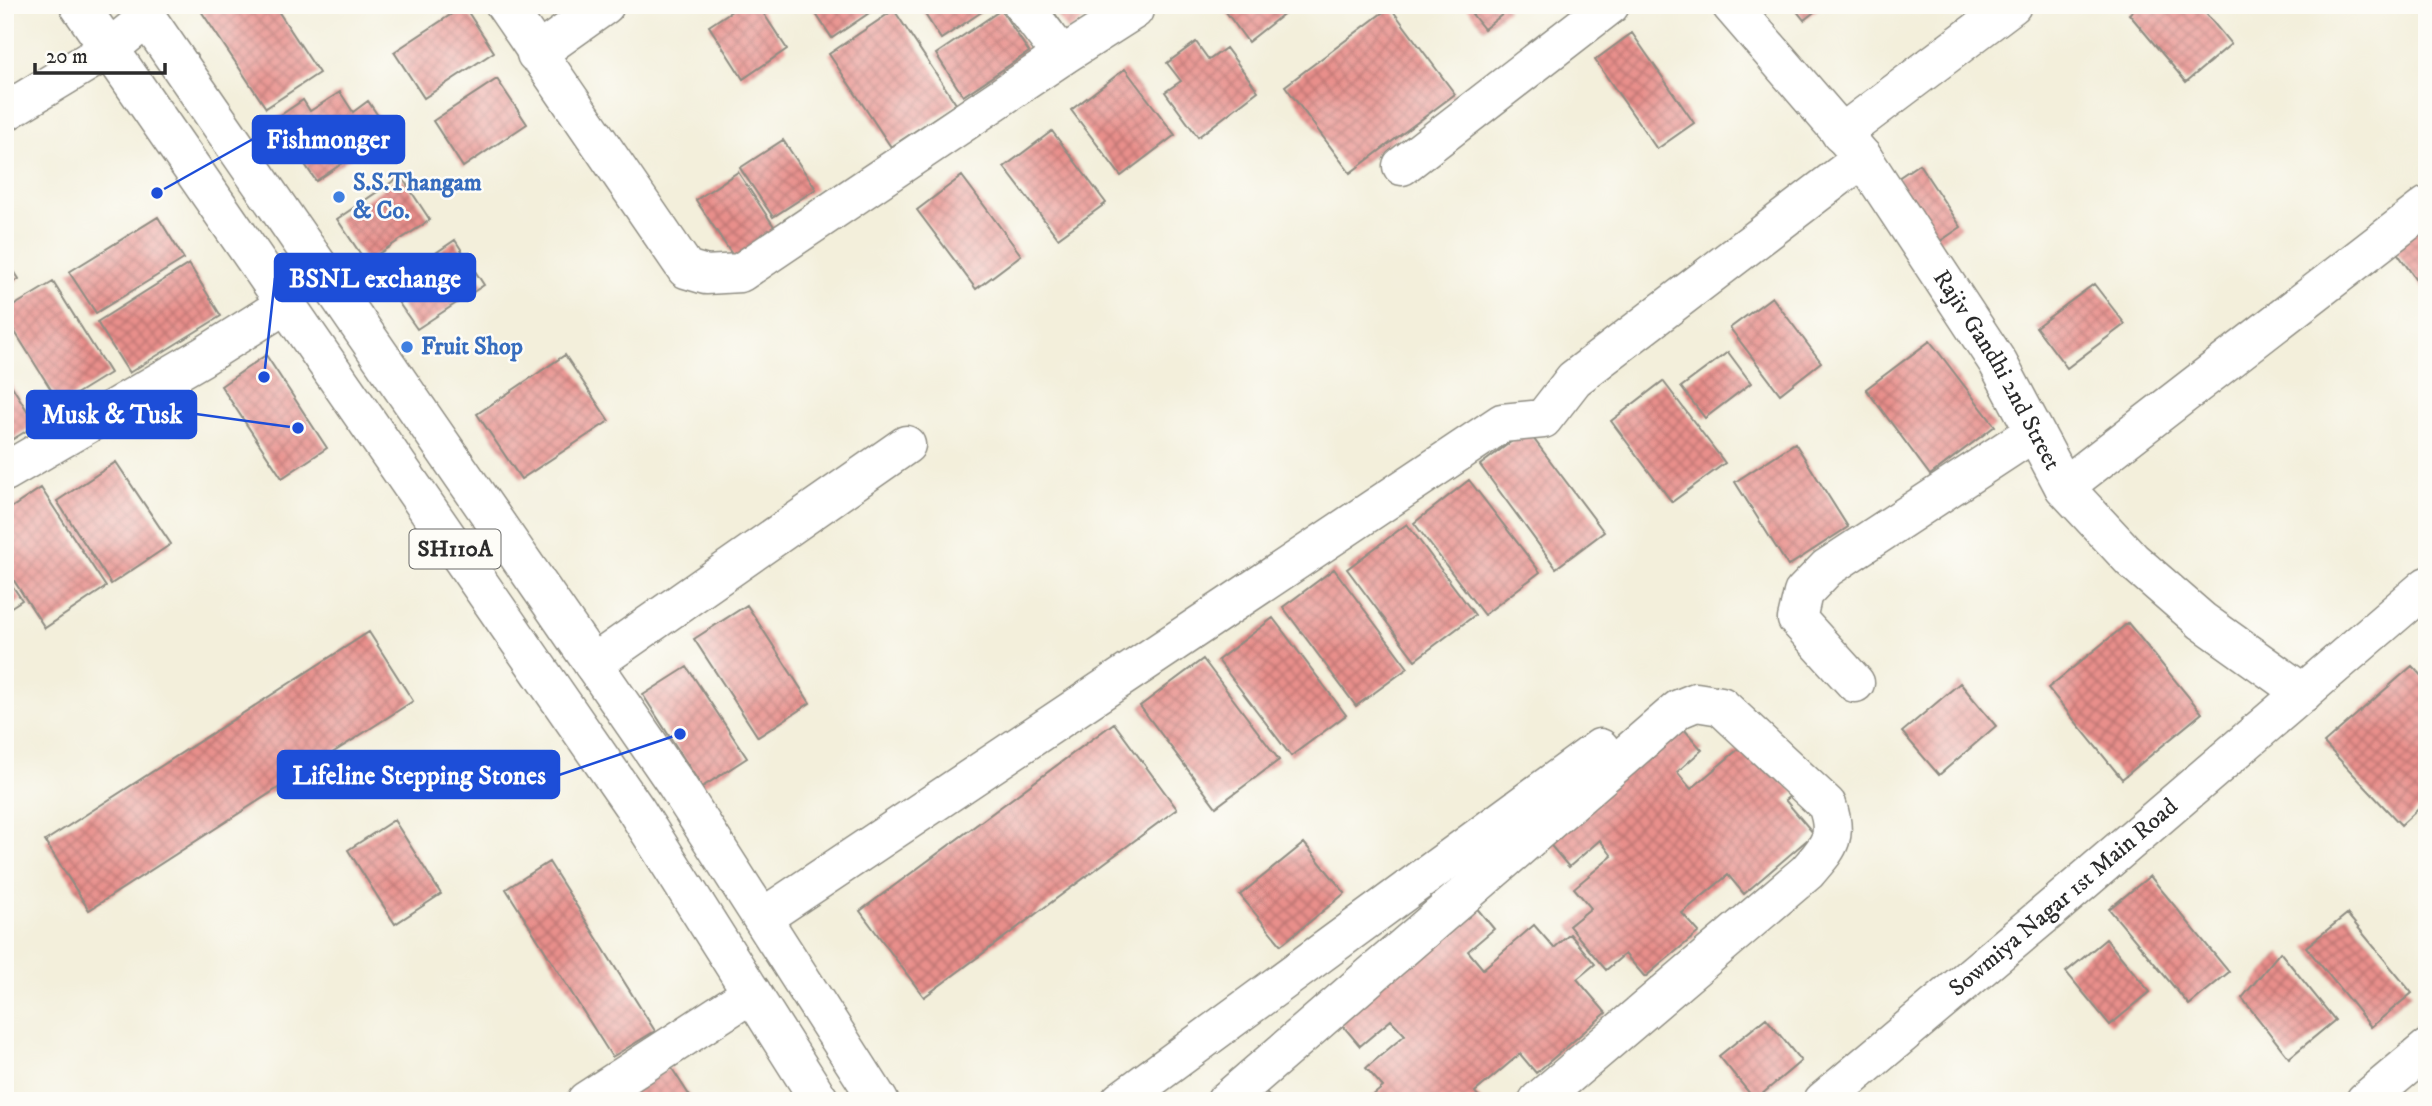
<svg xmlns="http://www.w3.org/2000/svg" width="2432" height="1106" viewBox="0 0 2432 1106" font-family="'IM FELL DW Pica',serif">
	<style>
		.building { fill: url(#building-cross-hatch) }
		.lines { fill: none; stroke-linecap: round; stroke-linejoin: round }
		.minor-casing { stroke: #8f8d83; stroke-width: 41 }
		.major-casing { stroke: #8f8d83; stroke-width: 41 }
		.minor { stroke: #fff; stroke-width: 38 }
		.major { stroke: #fff; stroke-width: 38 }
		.shop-dot { fill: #3f7fe0; stroke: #fdfcf7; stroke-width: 2.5 }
		.labels { text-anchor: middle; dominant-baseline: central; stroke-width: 5; stroke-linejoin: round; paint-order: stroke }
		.shield { fill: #fdfcf7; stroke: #6a6a68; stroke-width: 2 }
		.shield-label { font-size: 23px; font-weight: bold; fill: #2b2b2b }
		.shop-label { font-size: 24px; font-weight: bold; fill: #366cbe; stroke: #fdfcf7; text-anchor: start }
		.street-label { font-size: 24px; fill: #2b2b2b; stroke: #fdfcf7 }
		.leader { fill: none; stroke: #1d4ed8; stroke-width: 2.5 }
		.callout-dot { fill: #1d4ed8; stroke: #fdfcf7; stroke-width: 2.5 }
		.callout { fill: #1d4ed8; stroke: #1d4ed8; stroke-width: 2.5 }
		.callout-label { font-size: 26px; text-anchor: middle; font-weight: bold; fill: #fff }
	</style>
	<defs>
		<pattern id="building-cross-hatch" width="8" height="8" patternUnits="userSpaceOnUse" patternTransform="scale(1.75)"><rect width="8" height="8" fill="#e88f8b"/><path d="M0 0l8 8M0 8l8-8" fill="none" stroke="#bc7572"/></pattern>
	</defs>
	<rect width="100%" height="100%" fill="#fdfcf7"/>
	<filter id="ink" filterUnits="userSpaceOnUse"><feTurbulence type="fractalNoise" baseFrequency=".0143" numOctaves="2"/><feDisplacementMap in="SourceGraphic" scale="14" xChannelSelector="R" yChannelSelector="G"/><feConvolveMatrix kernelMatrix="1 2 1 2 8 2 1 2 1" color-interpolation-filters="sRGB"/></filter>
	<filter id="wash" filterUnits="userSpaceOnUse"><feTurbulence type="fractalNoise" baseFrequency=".00686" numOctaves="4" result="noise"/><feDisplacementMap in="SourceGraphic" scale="28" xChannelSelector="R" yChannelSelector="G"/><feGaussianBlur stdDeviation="1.57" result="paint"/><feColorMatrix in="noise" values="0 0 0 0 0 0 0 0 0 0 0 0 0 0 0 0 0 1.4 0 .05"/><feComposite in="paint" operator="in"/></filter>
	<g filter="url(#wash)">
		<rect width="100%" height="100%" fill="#f3efdb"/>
		<g id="blocks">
			<path class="building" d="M197,5H274L319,73L266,108Z
				M741,5H758L787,49L743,79L709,26Z
				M810,5H881L832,38Z
				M919,5H992L941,39Z
				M1049,5H1098L1100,9L1067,31Z
				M1221,5H1281L1286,12L1248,42Z
				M1465,5H1505L1508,10L1484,29Z
				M1792,5H1823L1804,20Z
				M2139,5H2199L2231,44L2186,82L2129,14Z
				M464,6L494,52L424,98L394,52Z
				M1390,7L1455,94L1350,173L1285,86Z
				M894,10L956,104L891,147L829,54Z
				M1001,10L1029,52L963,96L936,54Z
				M1632,33L1694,123L1657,149L1595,60Z
				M1196,42L1209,60L1226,48L1258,91L1198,137L1165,92L1181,81L1167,63Z
				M5,68L12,78L5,82Z
				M1125,69L1175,135L1121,176L1071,110Z
				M497,79L527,124L463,167L433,121Z
				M340,92L353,112L368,101L389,132L316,181L275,119L303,100L310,111Z
				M1052,131L1106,203L1058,238L1004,167Z
				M783,140L816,189L773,217L740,168Z
				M1919,164L1961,227L1927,250L1885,187Z
				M738,172L777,231L735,259L696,200Z
				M401,176L430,220L366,262L337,219Z
				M962,176L1021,255L976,289L917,210Z
				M158,217L184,259L96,313L69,272Z
				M2427,224V295L2391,244Z
				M455,240L484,285L417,329L387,286Z
				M5,257L19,279L5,287Z
				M189,264L221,316L129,373L97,322Z
				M53,282L110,373L60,404L5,316V311Z
				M2094,284L2125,324L2067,368L2036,327Z
				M1772,297L1821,362L1780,394L1730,328Z
				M1930,341L1995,426L1930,475L1866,389Z
				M1728,352L1751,383L1705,418L1681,387Z
				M266,355L327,448L282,478L221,386Z
				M565,355L609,421L521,479L477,414Z
				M5,375L36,425L5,444Z
				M1663,381L1725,463L1672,502L1611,421Z
				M1527,430L1604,532L1556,568L1480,465Z
				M1795,443L1848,527L1788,566L1735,482Z
				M116,462L171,544L111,584L57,501Z
				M1469,480L1540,572L1484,615L1414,523Z
				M41,488L106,587L45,628L5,567V512Z
				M1407,524L1475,615L1415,660L1347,569Z
				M1334,569L1408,668L1356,706L1283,607Z
				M5,575L22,600L5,611Z
				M747,605L810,703L758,737L694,639Z
				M1273,618L1346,715L1291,756L1218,660Z
				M2128,623L2202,713L2122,779L2048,688Z
				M369,632L413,701L89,910L45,841Z
				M1203,659L1279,760L1216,807L1140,706Z
				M2412,666L2427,682V801L2401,825L2324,743Z
				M687,667L747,758L702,787L643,695Z
				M1960,683L1996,726L1939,775L1902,732Z
				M1677,721L1702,750L1677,772L1691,789L1742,746L1795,792L1785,800L1814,834L1744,894L1728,875L1682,913L1699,932L1645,977L1625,954L1606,970L1569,926L1591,908L1574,888L1612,856L1600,840L1569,867L1542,835Z
				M1114,723L1177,809L924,997L860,911Z
				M394,820L441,894L395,924L348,850Z
				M1304,843L1345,893L1281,945L1240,895Z
				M549,862L655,1031L612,1057L506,889Z
				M2150,876L2229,972L2189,1005L2109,909Z
				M1470,900L1494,929L1468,951L1483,969L1534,925L1554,948L1570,934L1595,964L1577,979L1606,1013L1536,1073L1520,1054L1475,1092L1482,1101H1366L1383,1087L1366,1068L1405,1035L1391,1020L1360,1046L1333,1014Z
				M2347,914L2412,993L2371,1027L2306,947Z
				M2106,939L2150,992L2110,1025L2066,972Z
				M2280,952L2335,1020L2289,1058L2242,998Z
				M1766,1018L1801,1061L1755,1100L1719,1056Z
				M671,1067L693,1101H633L628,1093Z
				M1259,1084L1274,1101H1239Z
				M5,1087L12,1101H5Z
				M2126,1093L2132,1101H2116Z"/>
		</g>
	</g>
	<g filter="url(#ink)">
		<use href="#blocks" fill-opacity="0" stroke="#8f8d83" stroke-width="2"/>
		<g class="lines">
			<defs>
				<g id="minor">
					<path d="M505,5L686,269L706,275L740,273L1062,56L1134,10"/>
					<path d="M1023,5L1062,56"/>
					<path id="s1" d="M1731,5L1863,158L1998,363L2064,487L2132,560L2202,621L2303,693"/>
					<path d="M536,54L605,5"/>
					<path d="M5,112L109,49L147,18"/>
					<path d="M1841,134L2012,5"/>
					<path d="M1402,166L1610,5"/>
					<path d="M5,472L202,357L286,304"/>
					<path d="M2064,487L2427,206"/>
					<path d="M593,664L906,445"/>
					<path d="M1855,683L1797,619L1803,593L1827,568L2034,432"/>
					<path d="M762,918L1502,423L1543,419L1574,379L1863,158"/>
					<path d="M586,1101L752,993"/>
					<path d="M1120,1101L1600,748"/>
					<path d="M1226,1101L1679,709L1696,702L1721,706L1827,805C1839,839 1828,847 1807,872L1538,1101"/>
					<path id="s2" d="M1823,1101L2057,904L2427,586"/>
					<path d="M2365,1101L2427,1049"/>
				</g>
				<path id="major" d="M79,5L636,810L820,1101
					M138,5L676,784L879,1101"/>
			</defs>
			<use href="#minor" class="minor-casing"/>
			<use href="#major" class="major-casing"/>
			<use href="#minor" class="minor"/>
			<use href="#major" class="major"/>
		</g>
	</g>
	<g class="shop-dot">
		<circle cx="339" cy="197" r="7"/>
		<circle cx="407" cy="347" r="7"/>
	</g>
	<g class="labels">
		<rect class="shield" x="409.5" y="529.5" width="91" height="39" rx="5"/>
		<g class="shield-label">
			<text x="455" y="549">SH110A</text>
		</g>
		<g class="shop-label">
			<text x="353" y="183">S.S.Thangam<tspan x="353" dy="28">&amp; Co.</tspan></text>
			<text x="421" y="347">Fruit Shop</text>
		</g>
		<g class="street-label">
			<text stroke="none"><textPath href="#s1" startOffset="453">Rajiv Gandhi 2nd Street</textPath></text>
			<text stroke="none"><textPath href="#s2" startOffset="315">Sowmiya Nagar 1st Main Road</textPath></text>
		</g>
	</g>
	<path class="leader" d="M157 193L253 139M264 377L275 278M298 428L196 414M680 734L559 775"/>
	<g class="callout-dot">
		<circle cx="157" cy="193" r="7"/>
		<circle cx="264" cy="377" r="7"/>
		<circle cx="298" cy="428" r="7"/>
		<circle cx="680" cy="734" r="7"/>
	</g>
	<g class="callout">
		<rect x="253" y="116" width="151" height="47" rx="7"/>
		<rect x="275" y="254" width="200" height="47" rx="7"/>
		<rect x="27" y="391" width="169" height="47" rx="7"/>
		<rect x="278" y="751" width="281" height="47" rx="7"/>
	</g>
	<g class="callout-label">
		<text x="328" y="148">Fishmonger</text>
		<text x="375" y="287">BSNL exchange</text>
		<text x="112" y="423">Musk &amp; Tusk</text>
		<text x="419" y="784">Lifeline Stepping Stones</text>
	</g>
	<rect width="2432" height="1106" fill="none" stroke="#fdfcf7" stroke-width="28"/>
	<path d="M35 63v10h130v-10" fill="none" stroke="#2b2b2b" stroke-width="3.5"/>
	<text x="46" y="63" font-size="21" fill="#2b2b2b" stroke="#fdfcf7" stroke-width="5" paint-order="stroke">20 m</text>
</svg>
